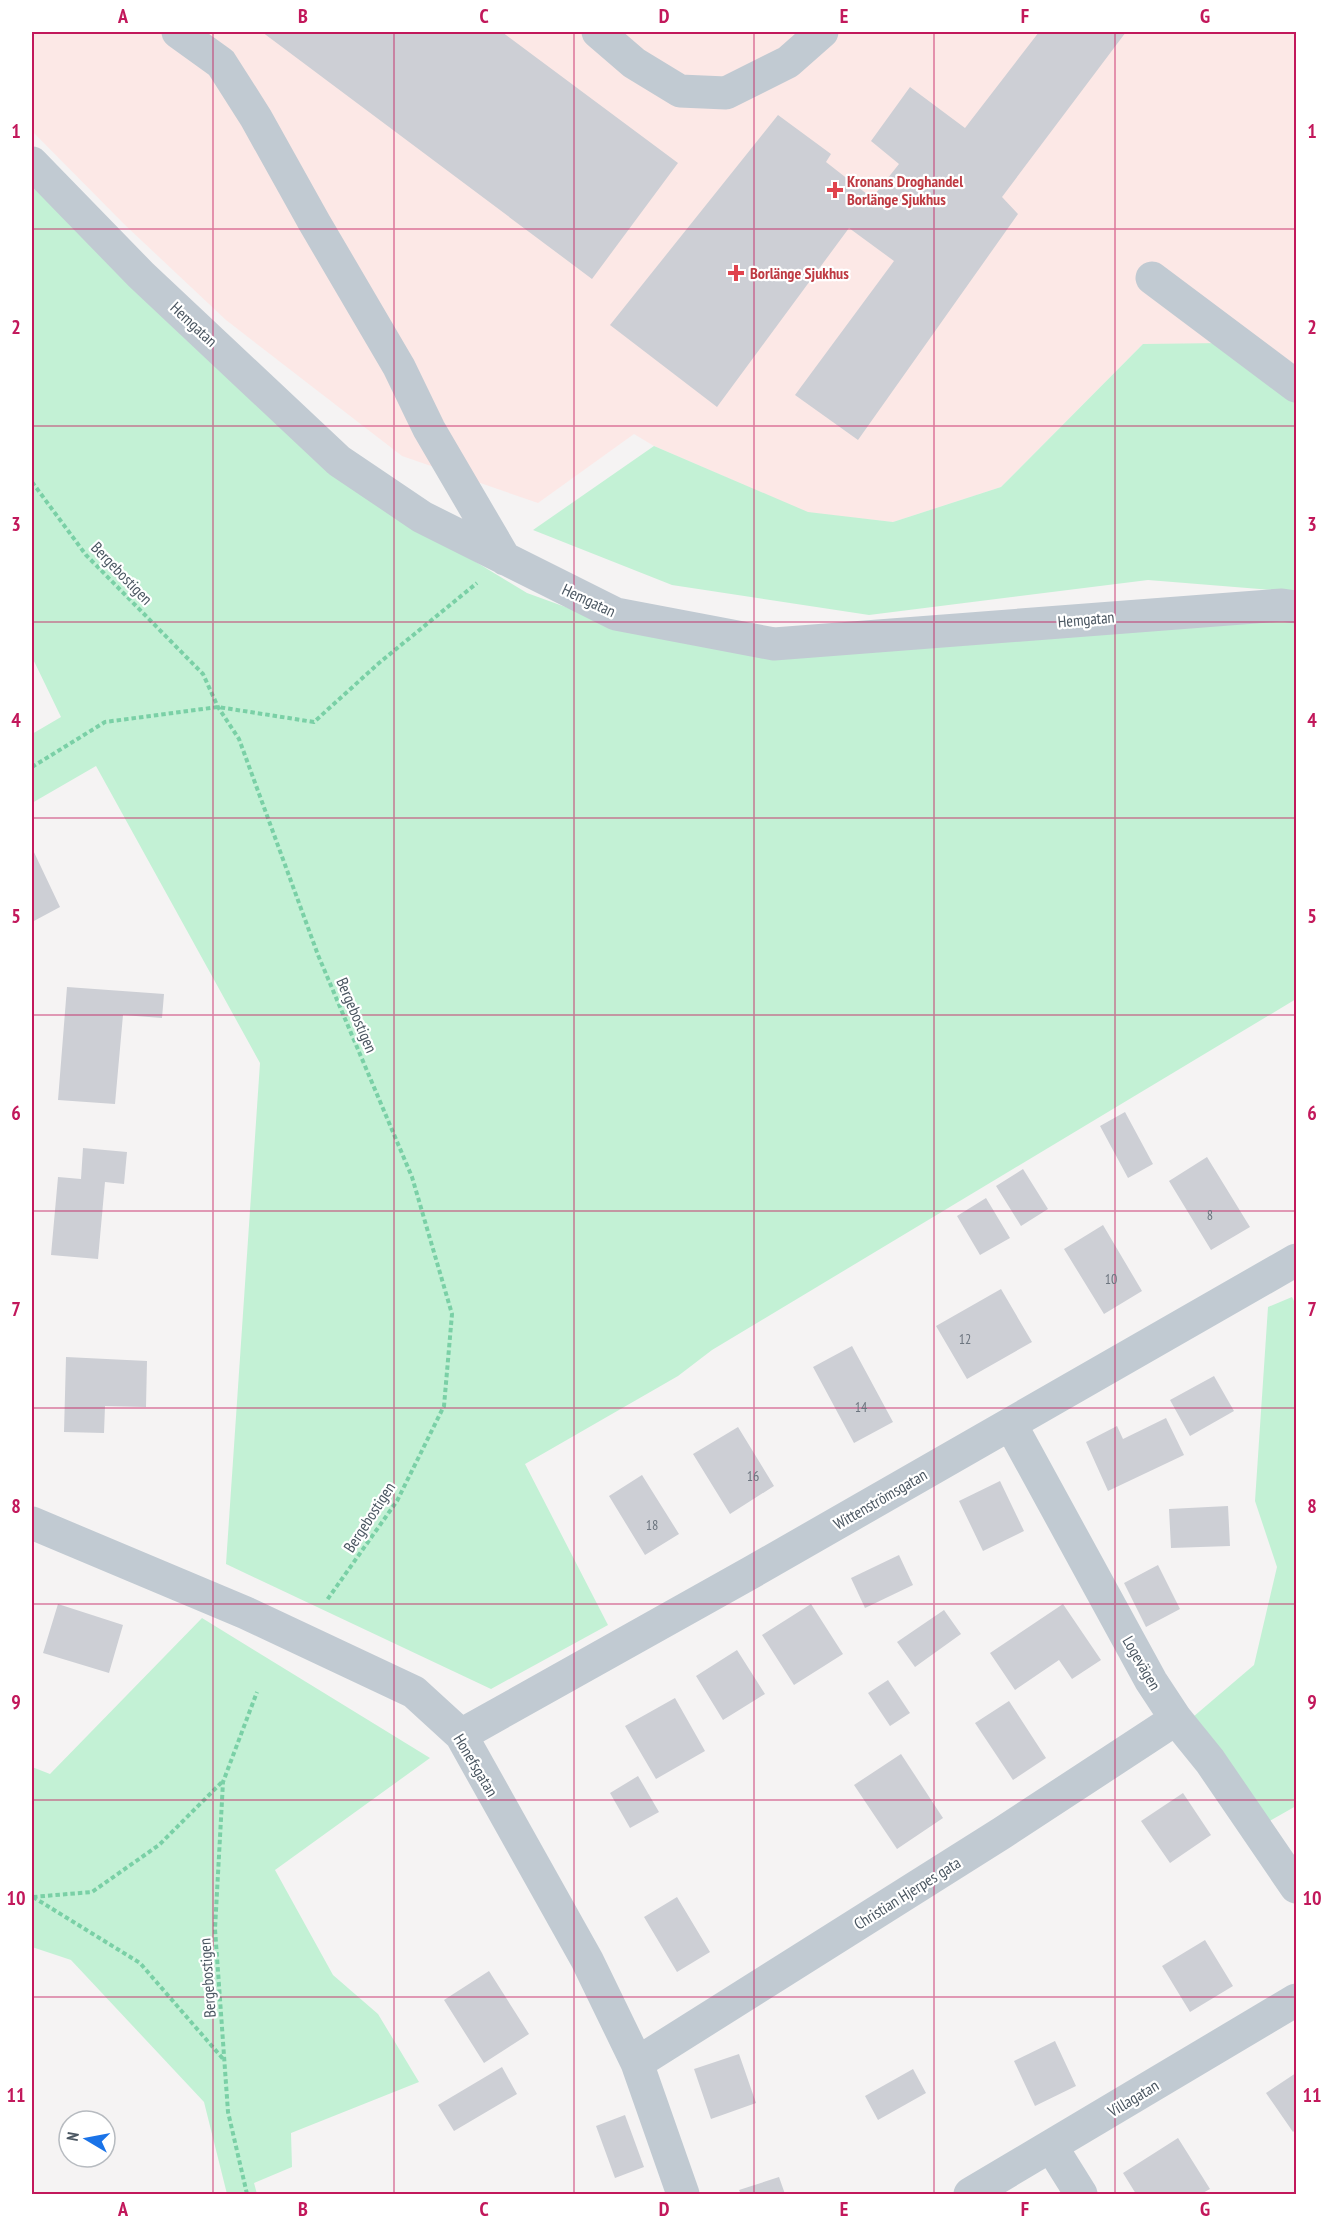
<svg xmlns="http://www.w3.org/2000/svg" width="1328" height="2226" viewBox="0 0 1328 2226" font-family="'PT Sans Narrow',sans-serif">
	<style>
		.medical { fill: #fce8e6 }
		.green { fill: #c3f1d5 }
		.building { fill: #cdcfd5 }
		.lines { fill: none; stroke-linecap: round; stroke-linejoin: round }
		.path { stroke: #7ad0a6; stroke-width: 4; stroke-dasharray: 4.5 3; stroke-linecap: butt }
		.minor { stroke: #c1cad2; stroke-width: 33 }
		.grid { fill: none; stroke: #c2185b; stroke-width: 1.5; stroke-opacity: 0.55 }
		.health-dot { fill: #e0444e; stroke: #fff; stroke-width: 2 }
		.labels { text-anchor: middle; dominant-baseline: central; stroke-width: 4.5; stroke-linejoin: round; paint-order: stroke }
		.number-label { font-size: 14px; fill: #6b747e }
		.health-label { font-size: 16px; font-weight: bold; fill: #be3a42; stroke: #fff; text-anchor: start }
		.street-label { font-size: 16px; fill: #4a5661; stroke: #fff }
		.neatline { fill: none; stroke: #c2185b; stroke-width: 2 }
		.grid-label { font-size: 20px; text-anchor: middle; font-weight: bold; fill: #c2185b }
	</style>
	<rect width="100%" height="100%" fill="#f5f3f3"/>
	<path class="medical" d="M32,32H1296V397L1143,344L1001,487L893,522L808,513L654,446L634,434L538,503L402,456L226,320L125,225L32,131Z"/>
	<path class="green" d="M32,184L331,474L527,593L615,625L777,656L1275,619L1296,622V999L712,1350L678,1376L525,1464L608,1625L491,1689L226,1564L260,1063L96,766L32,803V734L61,717L32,657Z
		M1223,343L1296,397V592L1148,580L869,615L672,585L533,530L654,446L808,512L893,522L1001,487L1143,344Z
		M1292,1297L1296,1305V1806L1266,1823L1193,1717L1254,1665L1277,1567L1255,1501L1268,1307Z
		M202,1618L430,1758L275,1870L333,1975L378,2014L419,2082L291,2133L292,2167L254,2183L257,2194H227L204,2102L71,1960L32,1947V1767L50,1774Z"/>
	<path class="building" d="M262,32H502L678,163L592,279Z
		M1039,32H1126L1002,197L1018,214L858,440L795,395L894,261L849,228L717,407L610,325L778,115L831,154L826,162L872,198L899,164L871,141L910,87L965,128Z
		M32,848L60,907L32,922Z
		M67,987L164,994L162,1018L123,1015L115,1104L58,1100Z
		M1125,1112L1153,1164L1128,1178L1100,1126Z
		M83,1148L127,1152L124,1184L105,1182L98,1259L51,1255L58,1177L81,1179Z
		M1207,1157L1250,1227L1211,1250L1169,1181Z
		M1023,1169L1048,1209L1021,1226L996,1186Z
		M986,1198L1010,1238L980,1255L957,1216Z
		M1103,1225L1142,1291L1104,1314L1064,1249Z
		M1001,1289L1032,1342L967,1379L936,1326Z
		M852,1346L893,1422L854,1443L813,1367Z
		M66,1357L147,1361L146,1407L105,1406L104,1433L64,1432Z
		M1214,1376L1234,1411L1190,1436L1170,1400Z
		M1166,1418L1184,1455L1108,1491L1086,1442L1117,1426L1123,1439Z
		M738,1427L774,1486L730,1514L693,1454Z
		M642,1475L679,1534L645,1555L609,1496Z
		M1000,1481L1024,1531L983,1551L959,1501Z
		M1228,1506L1230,1546L1171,1548L1169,1509Z
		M899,1555L913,1585L865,1608L851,1578Z
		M1158,1565L1180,1609L1146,1627L1124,1583Z
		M58,1604L123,1625L109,1673L43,1653Z
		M811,1604L843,1654L794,1685L762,1635Z
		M1063,1604L1101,1660L1072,1679L1059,1660L1015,1690L990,1653Z
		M944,1610L961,1634L915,1667L897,1642Z
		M737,1650L765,1694L723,1720L696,1676Z
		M888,1680L910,1713L890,1726L868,1693Z
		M675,1698L705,1751L656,1779L625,1726Z
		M1009,1701L1046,1758L1013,1780L975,1723Z
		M901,1754L943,1818L897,1849L854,1785Z
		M638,1776L659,1812L630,1828L610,1793Z
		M1183,1793L1211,1835L1170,1863L1141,1821Z
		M677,1897L710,1952L677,1972L644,1917Z
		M1205,1940L1233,1986L1190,2012L1162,1966Z
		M489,1971L529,2034L484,2063L444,2000Z
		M1055,2041L1076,2086L1035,2106L1014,2061Z
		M739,2054L756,2103L711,2119L694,2069Z
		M502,2067L517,2094L454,2131L438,2105Z
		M913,2069L926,2093L878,2120L865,2096Z
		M1296,2073V2129L1293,2132L1266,2093Z
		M625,2115L644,2167L615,2178L596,2126Z
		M1178,2138L1210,2189L1201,2194H1136L1123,2173Z
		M779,2177L785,2194H741L739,2190Z"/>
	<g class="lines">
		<path class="path" d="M32,482L86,555L203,674L218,707L239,739L318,955L412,1177L452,1314L444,1406L397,1501L327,1600
			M32,767L105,722L218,707L314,722L379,663L477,583
			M33,1897L140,1963L224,2060
			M33,1897L92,1892L159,1845L222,1782
			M247,2194L228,2112L215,1929L223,1782L257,1692"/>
		<path class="minor" d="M178,32L221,63L256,118L314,222L399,367L429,429L505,559
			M598,32L634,63L680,91L726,93L788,62L822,32
			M32,163L141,275L339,461L422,517L616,614L774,644L1282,605L1296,607
			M1152,278L1296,386
			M1011,1425L1151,1681L1176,1719L1210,1761L1296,1887
			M32,1523L246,1613L414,1692L461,1735L587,1960L637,2063L683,2194
			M461,1735L752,1572L1296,1260
			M637,2063L1002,1833L1176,1719
			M1051,2146L1081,2194
			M970,2194L1296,2000"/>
	</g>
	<path class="grid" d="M213,32V2194M394,32V2194M574,32V2194M754,32V2194M934,32V2194M1115,32V2194M32,229H1296M32,426H1296M32,622H1296M32,818H1296M32,1015H1296M32,1211H1296M32,1408H1296M32,1604H1296M32,1800H1296M32,1997H1296"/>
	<g class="health-dot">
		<path d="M832 181h6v6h6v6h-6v6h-6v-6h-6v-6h6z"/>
		<path d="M733 264h6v6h6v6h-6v6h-6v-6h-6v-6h6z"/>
	</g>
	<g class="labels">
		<g class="number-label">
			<text x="1210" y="1215">8</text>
			<text x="1111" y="1279">10</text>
			<text x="965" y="1339">12</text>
			<text x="861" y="1407">14</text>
			<text x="753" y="1476">16</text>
			<text x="652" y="1525">18</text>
		</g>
		<g class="health-label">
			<text x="847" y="181">Kronans Droghandel<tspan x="847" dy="18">Borlänge Sjukhus</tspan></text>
			<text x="750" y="273">Borlänge Sjukhus</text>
		</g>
		<g class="street-label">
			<text transform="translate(194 324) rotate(43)">Hemgatan</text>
			<text transform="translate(122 573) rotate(46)">Bergebostigen</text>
			<text transform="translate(589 600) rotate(25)">Hemgatan</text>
			<text transform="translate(1086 619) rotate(-5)">Hemgatan</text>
			<text transform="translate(357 1015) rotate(67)">Bergebostigen</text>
			<text transform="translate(880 1499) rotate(-30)">Wittenströmsgatan</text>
			<text transform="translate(369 1517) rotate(-57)">Bergebostigen</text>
			<text transform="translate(1142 1663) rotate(60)">Logevägen</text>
			<text transform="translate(476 1765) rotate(59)">Honefsgatan</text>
			<text transform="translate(907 1893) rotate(-32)">Christian Hjerpes gata</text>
			<text transform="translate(207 1978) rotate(-94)">Bergebostigen</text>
			<text transform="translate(1133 2098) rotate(-31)">Villagatan</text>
		</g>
	</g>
	<rect width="1328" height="2226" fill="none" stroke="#ffffff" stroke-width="66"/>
	<g transform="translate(87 2139) rotate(280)"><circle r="28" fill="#ffffff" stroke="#b7bbc0" stroke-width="1.5"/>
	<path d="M0-4.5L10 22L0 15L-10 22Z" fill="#1a73e8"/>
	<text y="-9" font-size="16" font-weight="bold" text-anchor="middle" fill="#4a5661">N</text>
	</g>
	<rect x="33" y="33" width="1262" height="2160" class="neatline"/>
	<g class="grid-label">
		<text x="123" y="23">A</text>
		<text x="303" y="23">B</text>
		<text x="484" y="23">C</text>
		<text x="664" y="23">D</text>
		<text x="844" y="23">E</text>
		<text x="1025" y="23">F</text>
		<text x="1205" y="23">G</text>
		<text x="16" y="138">1</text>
		<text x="1312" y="138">1</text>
		<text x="16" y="334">2</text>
		<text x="1312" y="334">2</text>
		<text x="16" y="531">3</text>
		<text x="1312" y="531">3</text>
		<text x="16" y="727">4</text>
		<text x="1312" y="727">4</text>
		<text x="16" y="923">5</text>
		<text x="1312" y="923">5</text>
		<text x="16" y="1120">6</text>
		<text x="1312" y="1120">6</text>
		<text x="16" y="1316">7</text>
		<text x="1312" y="1316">7</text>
		<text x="16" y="1513">8</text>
		<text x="1312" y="1513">8</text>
		<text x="16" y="1709">9</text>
		<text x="1312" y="1709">9</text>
		<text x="16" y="1905">10</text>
		<text x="1312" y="1905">10</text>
		<text x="16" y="2102">11</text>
		<text x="1312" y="2102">11</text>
		<text x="123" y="2216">A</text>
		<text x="303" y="2216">B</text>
		<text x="484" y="2216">C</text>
		<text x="664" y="2216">D</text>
		<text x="844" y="2216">E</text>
		<text x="1025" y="2216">F</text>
		<text x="1205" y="2216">G</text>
	</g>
</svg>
